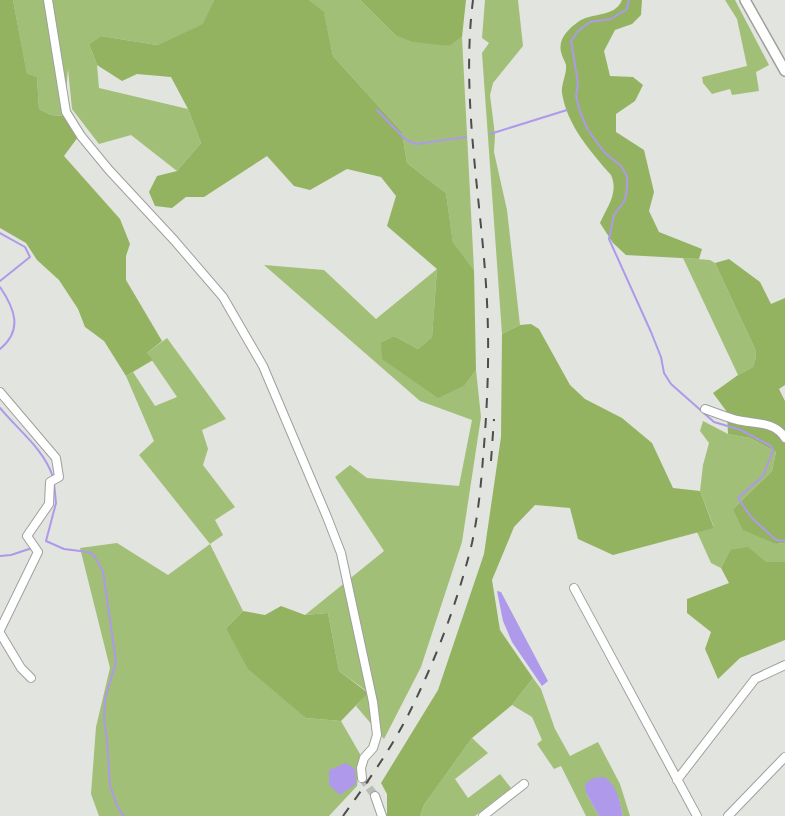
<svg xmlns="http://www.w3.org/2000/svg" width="785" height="816" viewBox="0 0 785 816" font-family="'Sofia Sans Condensed',sans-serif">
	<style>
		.green { fill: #a2bf77 }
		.forest { fill: #93b360 }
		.water { fill: #ae99ea }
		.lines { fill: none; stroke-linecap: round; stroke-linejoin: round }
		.stream { stroke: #ae99ea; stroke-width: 2 }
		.minor-tunnel { stroke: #babcb7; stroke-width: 8; stroke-dasharray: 8 4; stroke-linecap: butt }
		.minor-casing { stroke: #9ea09c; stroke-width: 10 }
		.tertiary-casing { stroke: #9ea09c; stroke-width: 12 }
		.minor { stroke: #fff; stroke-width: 8 }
		.tertiary { stroke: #fff; stroke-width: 9 }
		.rail { stroke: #4d4e4c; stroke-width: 2; stroke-dasharray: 10 10; stroke-linecap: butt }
	</style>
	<rect width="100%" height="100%" fill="#e2e4df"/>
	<path class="green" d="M13,0H214L204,24L157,45L101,36L89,44L97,65L99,88L188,109L201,143L177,171L131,135L99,144L72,109L68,69L64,116L51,115L39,109L37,77L27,75Z
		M309,0H360L395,35L450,46L462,37L474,270L453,244L446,193L407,163L402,132L333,56L324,13Z
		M485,0H518L523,46L493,83L490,95L495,135L494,152L507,210L520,325L502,334L482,53L489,43L482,38Z
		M725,0H735L769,65L756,72L759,91L732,95L730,89L712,94L703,83L702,77L747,66L737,19Z
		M683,258L710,260L715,263L755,349L756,357L753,367L738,375Z
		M264,265L324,270L376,319L437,269L432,337L418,349L394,336L381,342L465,385L476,370L481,417L462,542L421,667L384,739L356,706L368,692L339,671L328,613L305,615L384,551L335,477L350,465L367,478L459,486L472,420L420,401Z
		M167,338L226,419L202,430L208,449L203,465L235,507L215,520L223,535L210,544L243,611L226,628L306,718L341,721L360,754L357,786L329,816H99L91,794L96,727L110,668L80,548L117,543L168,575L210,544L139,455L154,441L126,376L133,372L155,406L177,397L147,353Z
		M703,421L728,434L750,438L776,452L772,471L733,509L776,544L785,543V562H766L730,550L721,568L711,563L697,532L714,527L700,491L703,465L709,443L700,431Z
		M533,678L541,689L555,729L570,756L598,742L620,784L630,816H623L619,799L586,793L599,816H586L561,766L554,769L537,744L542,740L532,717L512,705Z
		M472,738L488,753L455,779L468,798L500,774L511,788L475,816H420L424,805Z"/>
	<path class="forest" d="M0,0H13L27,74L37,77L39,109L51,115L64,116L78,137L64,156L120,219L130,244L126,256V280L162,341L147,353L153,360L126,376L104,341L85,327L78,309L59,280L37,260L26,243L0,228Z
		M214,0H309L324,12L333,56L402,132L407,163L446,193L453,243L474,270L476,370L465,385L438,398L382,359L381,342L394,336L418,349L432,337L437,269L387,226L396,196L381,177L347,169L310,190L294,186L267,156L204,197H186L172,208L155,206L149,192L157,176L177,171L201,143L188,109L171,77L137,74L122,81L97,65L89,44L101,36L157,45L203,24Z
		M360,0H466L462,37L450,46L413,42L395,35Z
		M622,0H642L641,15L632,24L615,30L604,51L610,76L633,77L643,85L635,101L616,114V132L644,150L654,192L649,211L659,232L702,249L699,259L626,255L613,243L600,223C607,207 619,193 611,175C590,151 567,125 562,93C561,84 567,74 566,65C565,61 562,57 561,52C558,39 568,29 578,22C591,12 615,18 622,0Z
		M729,259L760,282L771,304L785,298V385L779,389L785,401V543L776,544L743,530L733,509L772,471L776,452L750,438L728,434L727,412L713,393L738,375L753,367L756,357L755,349L715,263Z
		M531,324L539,329L570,385L585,399L622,418L652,443L673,488L700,491L714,528L613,555L578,539L570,508L535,505L514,527L492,580L500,630L533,678L512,705L472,738L424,805L420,816H387V794L381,783L438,690L484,554L501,437L502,334L520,325Z
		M748,547L766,562H785V640L740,658L718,679L705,649L711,632L687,613V599L729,583L721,568L730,550Z
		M281,606L305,615L328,613L339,671L368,693L341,721L306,718L248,669L226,628L243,611L265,615Z"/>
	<path class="water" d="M497,591L501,592L548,681L542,686L512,642L503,621Z
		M346,763L355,769L356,784L340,795L329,785V770Z
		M604,777C617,785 620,801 623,816H599L586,793L585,784L593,778Z"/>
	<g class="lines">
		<path class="stream" d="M629,0L627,9L611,19L590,22L578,31L571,41L578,83L576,96L580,112L588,130L604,152L621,166L627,176V188L625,200L614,215L609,239L651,332L661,357L664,373L671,384L714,422L741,430L771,446L773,450L763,476L738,498L751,517L776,540L785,541
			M377,110L405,139L416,144L466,137
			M490,134L567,110
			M0,233L25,247L30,257L0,281
			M0,287C15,309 23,330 0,349
			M0,408C18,430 44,449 53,477
			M46,541L64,549L88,552L93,554L103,571L116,662L105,699L104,719L107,741L110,785L117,806L124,816
			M46,541L56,503L54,483
			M0,556L11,555L32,548"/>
		<path class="minor-tunnel" d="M362,778L375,796"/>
		<defs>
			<path id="minor" d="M48,0L66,112L81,136L109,170L174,240L223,297L263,366L327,517L341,553L373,702L377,735L373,748L364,758L361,768L362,778
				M0,392L56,458L59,477L50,482L49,504L27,536L38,552L0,630
				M705,409C716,413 726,417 737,420C754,424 775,421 785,438
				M574,588L697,816
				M0,633L21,668L31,678
				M677,780L755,679L785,665
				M375,796L382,816
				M483,816L524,784
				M728,816L785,757"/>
			<path id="tertiary" d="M745,0L785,71"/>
		</defs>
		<use href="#minor" class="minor-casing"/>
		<use href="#tertiary" class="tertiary-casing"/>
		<use href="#minor" class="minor"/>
		<use href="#tertiary" class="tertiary"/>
		<path class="rail" d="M491,461L494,419
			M343,816C369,780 396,742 415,701C439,651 459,597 472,543C478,515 481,486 483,458C488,400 490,343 486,285C480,191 461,95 473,0"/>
	</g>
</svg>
